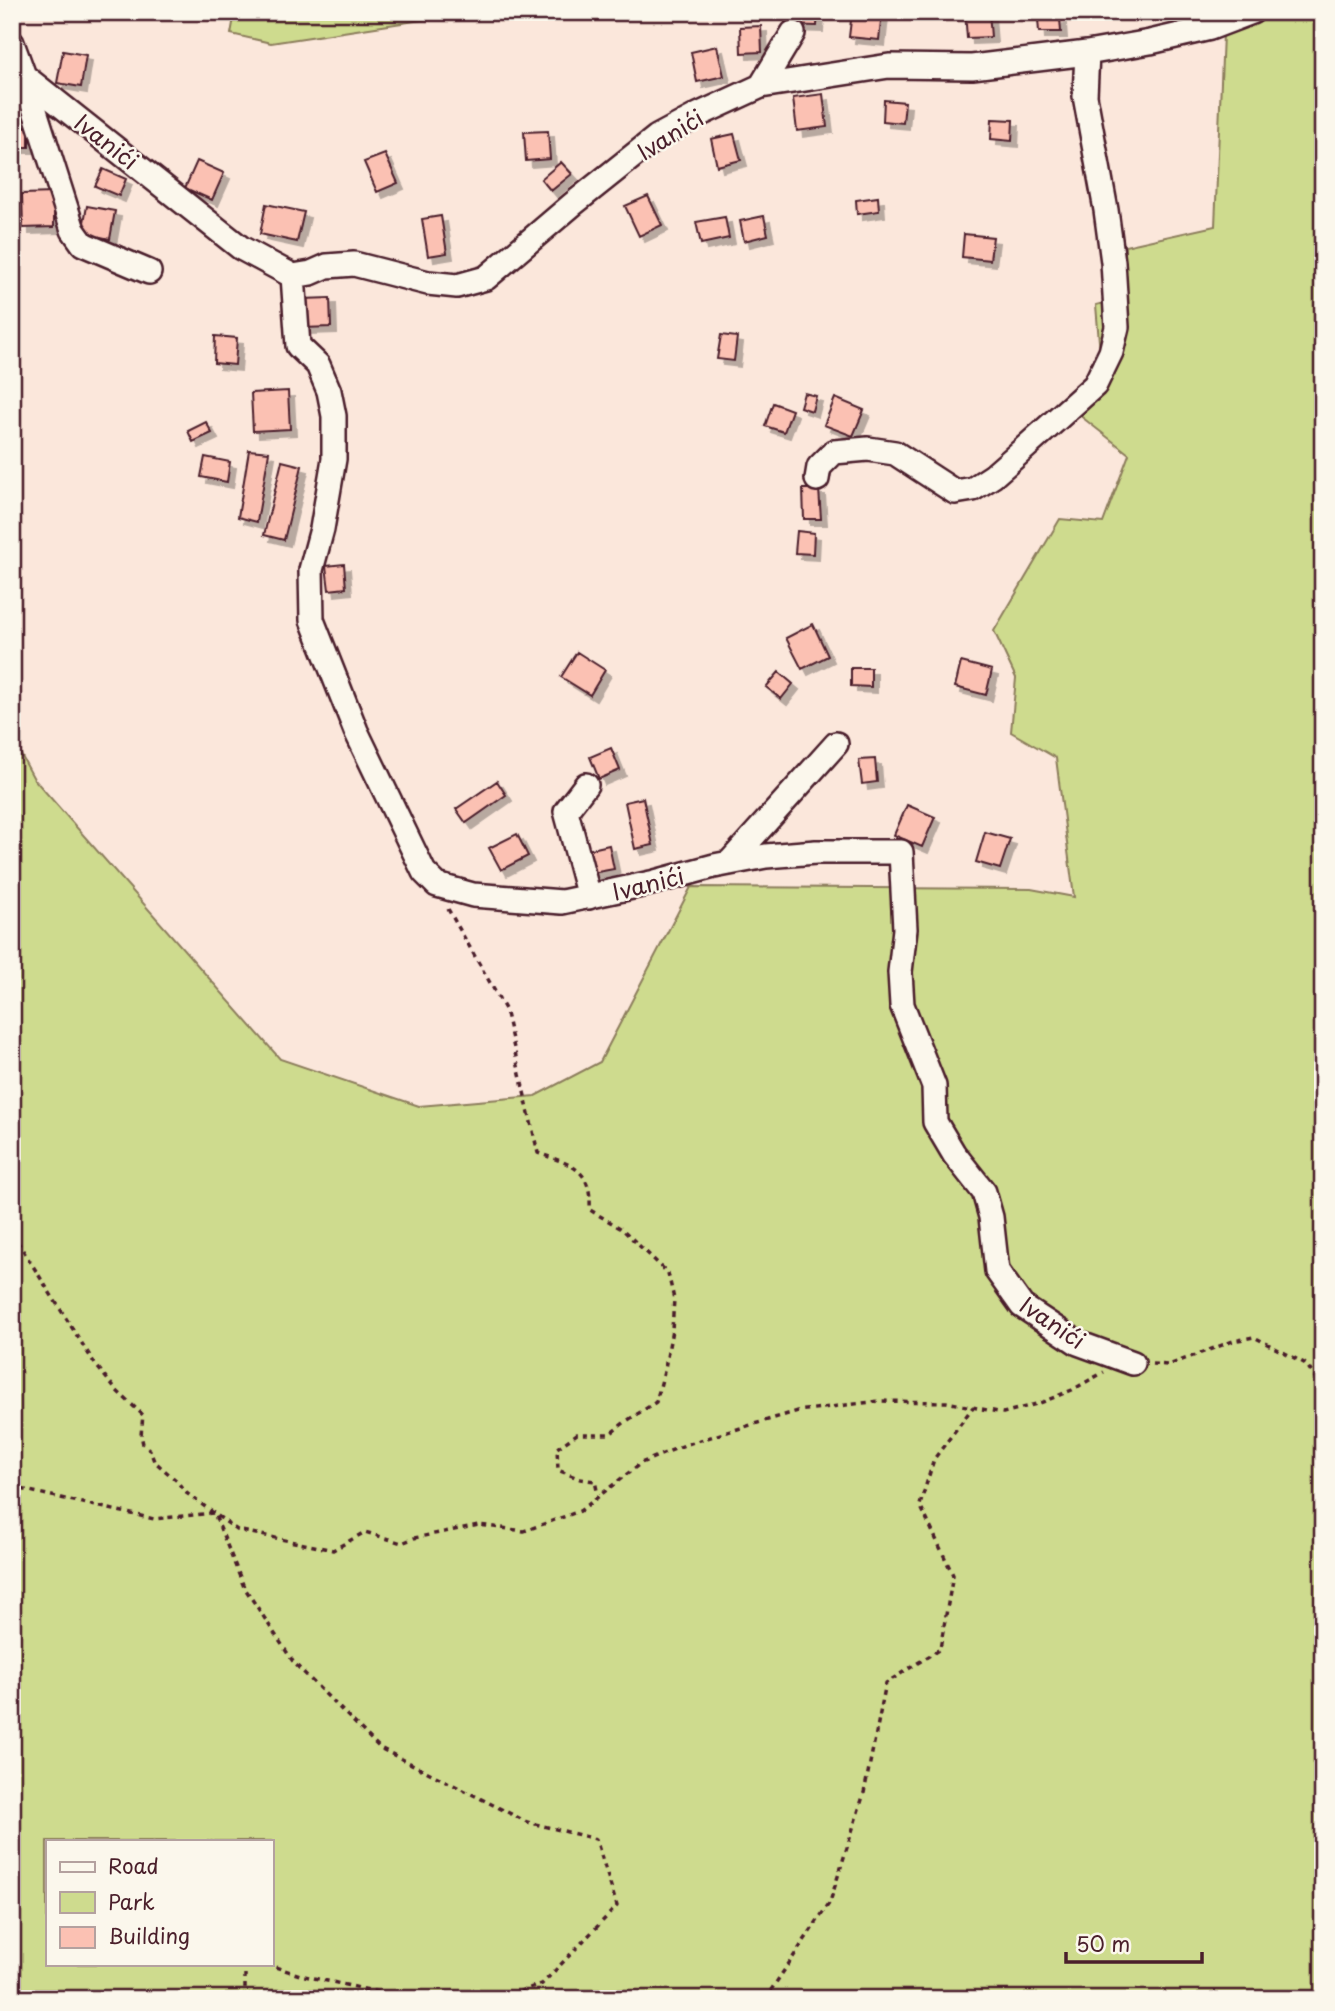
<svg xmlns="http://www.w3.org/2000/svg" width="1335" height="2011" viewBox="0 0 1335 2011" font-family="'Playpen Sans',sans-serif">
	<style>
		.green { fill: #cedb8e; stroke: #8c7d5c; stroke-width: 2; fill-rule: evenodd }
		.building { fill: #fbc1b3; stroke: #4a1f2b; stroke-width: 2; filter: url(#shadow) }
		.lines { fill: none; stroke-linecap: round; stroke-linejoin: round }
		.minor-casing { stroke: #4a1f2b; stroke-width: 28 }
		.path { stroke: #4a1f2b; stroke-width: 3.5; stroke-dasharray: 5 5; stroke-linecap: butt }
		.minor { stroke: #fbf7ec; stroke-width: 23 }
		.labels { text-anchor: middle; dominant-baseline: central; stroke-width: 5; stroke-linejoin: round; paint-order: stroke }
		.street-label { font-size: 23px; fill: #4a1f2b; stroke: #fbf7ec }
	</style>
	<defs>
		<filter id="shadow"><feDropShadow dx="6" dy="6" stdDeviation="0" flood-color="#0004"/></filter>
	</defs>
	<rect width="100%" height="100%" fill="#fbe7db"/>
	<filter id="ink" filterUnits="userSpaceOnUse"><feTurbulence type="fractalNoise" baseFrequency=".0143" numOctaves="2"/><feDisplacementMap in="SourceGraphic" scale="14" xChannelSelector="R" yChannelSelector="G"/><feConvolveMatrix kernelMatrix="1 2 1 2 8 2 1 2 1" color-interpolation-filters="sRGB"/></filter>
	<g filter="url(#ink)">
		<path class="green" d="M235,12H474L271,43L231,34Z
			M1271,12H1323V1999H12V738L34,779L280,1059L419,1106L535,1096L600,1062L691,887L1031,889L1074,897L1056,758L1011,732L1016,678L994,631L1060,519L1103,523L1129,454L1065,404L1101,366L1096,305L1123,298L1125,246L1215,226L1223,34ZM47,1841H271V1964H47Z"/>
		<path class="building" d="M785,12H818L817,26L785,25Z
			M852,12H882L879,40L849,37Z
			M965,12H989L991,37L967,38Z
			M1060,18L1061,32H1039L1038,19Z
			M761,26L762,52L741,53L740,27Z
			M717,46L724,76L697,82L691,52Z
			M63,51L86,55L81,87L57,83Z
			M823,94L827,127L797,131L793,98Z
			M884,100L905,102L903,123L883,121Z
			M992,119L1013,120L1012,141L991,139Z
			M12,127H29V147H12Z
			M548,131L550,159L526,161L524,132Z
			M734,134L741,160L717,166L711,139Z
			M385,154L398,183L377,192L364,162Z
			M197,161L224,173L212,200L185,188Z
			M561,162L572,174L551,191L541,179Z
			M103,169L126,179L119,196L95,186Z
			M54,193V227L23,228L22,194Z
			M648,196L662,225L639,236L625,206Z
			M878,197L879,211L857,214L856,200Z
			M266,204L304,212L297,242L260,234Z
			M87,206L115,211L110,239L82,233Z
			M441,216L447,253L428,256L422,219Z
			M764,216L768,235L744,241L740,221Z
			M725,217L729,238L701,244L696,222Z
			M964,234L993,237L990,260L962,257Z
			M330,298L331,327L303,328L302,299Z
			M721,335L737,337L734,361L717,359Z
			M215,336L237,338L235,365L214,363Z
			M288,391L290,429L253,431L251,393Z
			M804,393L816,396L812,411L800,407Z
			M835,398L864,410L853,436L824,425Z
			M773,403L792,410L784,432L765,426Z
			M206,422L212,433L193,442L188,431Z
			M249,450L269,452L257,522L238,517Z
			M205,457L230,462L227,482L201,477Z
			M282,461L302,466L284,540L264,535Z
			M803,489H819L821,519H804Z
			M797,531L814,533L813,554L795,553Z
			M344,564L346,588L329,590L326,566Z
			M813,624L828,656L802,669L786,638Z
			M577,652L605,670L590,695L561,677Z
			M961,662L992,670L986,695L955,687Z
			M851,668H871V687L851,686Z
			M779,672L793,684L781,699L766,687Z
			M611,748L620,770L599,779L590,757Z
			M875,759L877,782L862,784L859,760Z
			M497,781L506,795L466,823L456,809Z
			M643,798L653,845L635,849L625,802Z
			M907,805L935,817L922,847L894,835Z
			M985,832L1010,839L1000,869L976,862Z
			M517,834L528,856L501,870L489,848Z
			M609,845L614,869L592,873L587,850Z"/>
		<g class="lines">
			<defs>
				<path id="minor" d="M12,43L24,76L241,248L293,276L311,273L327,266L354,264L428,283L457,286L486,278L573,204L657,137L698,115L761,86L889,66L972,67L1087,53L1150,42L1210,28L1252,12
					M24,76L73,230L83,244L149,272
					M761,86L793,33
					M293,276L298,346L318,365L329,391L334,416V459L322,529L311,570L312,620L356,731L424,872L437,885L473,895L562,902L651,883L714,866L766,856L816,852H901L905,929L900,972L902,1005L934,1086L935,1122L954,1154L984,1192L991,1217L997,1271L1022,1306L1078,1343L1133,1363
					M817,479L819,467L834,452L868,449L895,453L955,492L973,489L993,476L1017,455L1095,385L1111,352L1117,327L1113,262L1106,210L1085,96L1087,53
					M586,785L566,811L589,897
					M729,863L836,744"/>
			</defs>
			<use href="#minor" class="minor-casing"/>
			<path class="path" d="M448,909L505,1009L538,1153C572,1165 592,1168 590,1210L622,1229L668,1273L674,1299L672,1330L665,1368L656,1402L625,1422L610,1434H577L557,1448L558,1470L580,1479L595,1481L598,1495
				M12,1233L95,1364L116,1390L143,1415L141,1435L143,1444L150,1450L154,1461L177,1481L185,1492L237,1530L333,1550L365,1532L402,1543L414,1538L479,1525L524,1531L580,1511L641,1463L687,1444L798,1411L879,1401L946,1402L1003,1413L1040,1403L1072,1390L1104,1372
				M1152,1364L1169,1365L1233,1341L1254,1337L1306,1364L1323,1389
				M12,1487L154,1519L214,1513L244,1587L294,1663L380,1748L527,1822L596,1839L617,1906L542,1984L495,1999
				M266,1964L300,1975L410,1999
				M245,1999V1964
				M765,1999L830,1902L864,1793L886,1683L940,1649L953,1575L920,1505L934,1459L973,1407"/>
			<use href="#minor" class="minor"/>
		</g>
	</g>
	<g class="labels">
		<g class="street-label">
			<text transform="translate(670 134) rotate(-32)">Ivanići</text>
			<text transform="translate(107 141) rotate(38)">Ivanići</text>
			<text transform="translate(648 883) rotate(-14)">Ivanići</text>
			<text transform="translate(1053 1322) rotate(34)">Ivanići</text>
		</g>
	</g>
	<rect width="1335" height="2011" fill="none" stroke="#fbf7ec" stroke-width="42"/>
	<rect x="21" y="21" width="1293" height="1969" fill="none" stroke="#4a1f2b" stroke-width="2.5" filter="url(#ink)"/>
	<rect x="46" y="1840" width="228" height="126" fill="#fbf7ec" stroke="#b4a19f" stroke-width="2"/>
	<rect x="60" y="1862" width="35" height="10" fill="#fbf7ec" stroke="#b4a19f" stroke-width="2"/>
	<text x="108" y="1874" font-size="21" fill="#4a1f2b">Road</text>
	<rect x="60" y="1892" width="35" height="21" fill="#cedb8e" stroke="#b4a19f" stroke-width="2"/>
	<text x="108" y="1910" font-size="21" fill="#4a1f2b">Park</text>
	<rect x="60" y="1927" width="35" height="21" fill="#fbc1b3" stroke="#b4a19f" stroke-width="2"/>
	<text x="108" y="1944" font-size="21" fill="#4a1f2b">Building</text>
	<path d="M1066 1952v10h136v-10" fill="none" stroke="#4a1f2b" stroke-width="3.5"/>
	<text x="1076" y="1952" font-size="21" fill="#4a1f2b" stroke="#fbf7ec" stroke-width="5" paint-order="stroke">50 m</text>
</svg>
